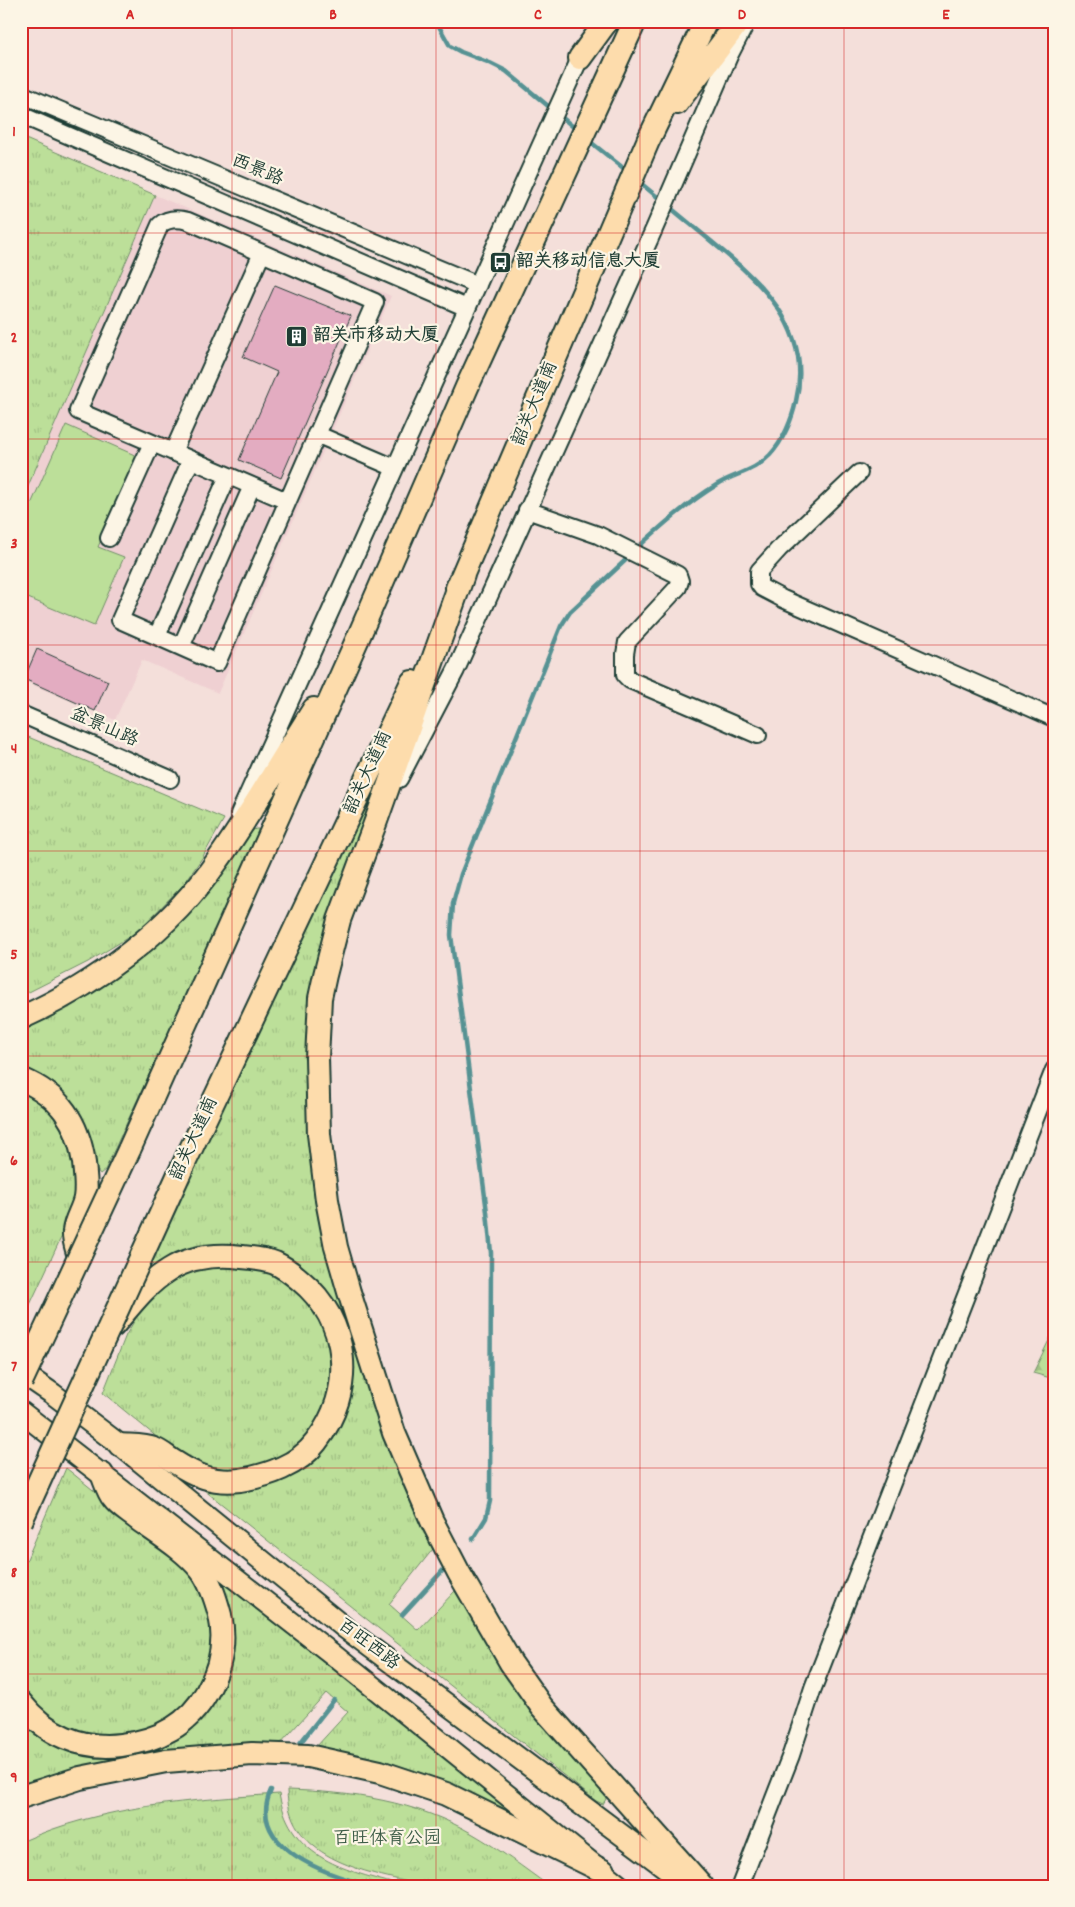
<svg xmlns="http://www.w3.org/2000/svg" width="1075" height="1907" viewBox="0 0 1075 1907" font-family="Dekko,'LXGW WenKai TC',sans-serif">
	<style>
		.built { fill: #efd0d2 }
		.grass { fill: url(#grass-tufts); stroke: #6e8e66 }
		.forest { fill: url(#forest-firs); stroke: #6e8e66 }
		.pitch { fill: #bcdf99; stroke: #6e8e66 }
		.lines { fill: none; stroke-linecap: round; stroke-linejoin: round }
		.stream { stroke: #569293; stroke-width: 4.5 }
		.building { fill: #e3acc1; stroke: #1f3d34 }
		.minor-casing { stroke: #1f3d34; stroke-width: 20 }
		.major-casing { stroke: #1f3d34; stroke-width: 24 }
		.highway-casing { stroke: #1f3d34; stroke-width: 26 }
		.minor { stroke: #fcf5e5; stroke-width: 16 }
		.major { stroke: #fddcac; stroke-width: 20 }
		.highway { stroke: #fddcac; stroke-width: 22 }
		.highway-bridge-casing { stroke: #1f3d34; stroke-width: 26; stroke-linecap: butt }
		.highway-bridge { stroke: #fddcac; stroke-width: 22 }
		.grid { fill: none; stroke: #d62828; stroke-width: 1; stroke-opacity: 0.55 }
		.labels { text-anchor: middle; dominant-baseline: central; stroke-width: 4.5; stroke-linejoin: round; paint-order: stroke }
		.street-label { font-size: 18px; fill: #1f3d34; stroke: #fcf5e5 }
		.poi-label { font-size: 18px; font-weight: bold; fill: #1f3d34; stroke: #fcf5e5; text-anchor: start }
		.park-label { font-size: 18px; fill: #3e5d48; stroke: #fcf5e5 }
		.neatline { fill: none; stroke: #d62828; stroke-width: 2 }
		.grid-label { font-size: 16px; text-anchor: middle; font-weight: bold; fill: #d62828 }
	</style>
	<defs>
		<pattern id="grass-tufts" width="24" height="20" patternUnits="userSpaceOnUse" patternTransform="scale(1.25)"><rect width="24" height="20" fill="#bcdf99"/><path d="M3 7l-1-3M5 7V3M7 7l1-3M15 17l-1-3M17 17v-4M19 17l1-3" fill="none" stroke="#a1c084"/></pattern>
		<pattern id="forest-firs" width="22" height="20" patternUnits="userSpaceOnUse" patternTransform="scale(1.25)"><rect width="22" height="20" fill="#bcdf99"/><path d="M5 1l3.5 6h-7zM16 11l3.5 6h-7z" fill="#a1c084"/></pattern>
	</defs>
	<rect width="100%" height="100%" fill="#f4dfda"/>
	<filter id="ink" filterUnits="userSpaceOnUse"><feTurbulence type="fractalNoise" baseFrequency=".02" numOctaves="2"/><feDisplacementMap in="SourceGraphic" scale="10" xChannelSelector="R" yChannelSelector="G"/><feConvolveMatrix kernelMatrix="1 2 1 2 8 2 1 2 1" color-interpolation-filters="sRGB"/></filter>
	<g filter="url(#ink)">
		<path class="built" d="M155,195L391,296L218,693L142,660L115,720L21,680V502Z"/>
		<path class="grass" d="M21,137L155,195L21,502Z
			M21,734L224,819L202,858L184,884L137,932L88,962L21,996Z
			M364,806L367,813L324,936L310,1114L398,1468L433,1549L389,1604L418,1630L455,1591L507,1675L546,1725L605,1795L606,1799L603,1804L596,1801L204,1490L206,1487L265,1485L348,1393L310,1274L296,1262L276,1253L240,1244L223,1245L155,1267L151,1263L356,816Z
			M256,829H258L259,836L105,1170L100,1174L21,1071V1028L219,873L253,830Z
			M21,1090C65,1113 82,1162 74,1209C72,1221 63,1233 58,1244C46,1270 34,1297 21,1323Z
			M221,1265C247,1268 274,1270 295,1288C341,1327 342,1406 299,1447C289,1456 259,1465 246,1468C229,1471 211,1473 194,1467C186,1464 177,1453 170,1448C148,1430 125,1411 103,1393L126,1335L146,1301L183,1272Z
			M66,1468L194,1572L204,1595L212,1637L211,1654L206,1672L195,1692L184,1708L157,1727L111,1737L92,1735L73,1730L45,1714L21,1685V1573Z
			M218,1579L518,1814L517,1817L380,1762L344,1752L316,1747L348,1712L326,1693L280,1744L21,1788V1720L40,1737L61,1747L86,1754L204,1714Z
			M287,1790C352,1792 416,1801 473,1834C499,1849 524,1868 549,1886C520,1886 490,1886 461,1886C450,1886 436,1888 426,1886C372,1873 288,1862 287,1790Z
			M279,1794C291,1860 346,1870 402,1886H21V1842C102,1805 192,1800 279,1794Z"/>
		<path class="forest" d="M1054,1330V1379L1033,1373Z"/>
		<path class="pitch" d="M66,425L137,456L98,547L124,557L94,626L21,595V527Z"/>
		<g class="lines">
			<path class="stream" d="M436,21L450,46L461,52L490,63L506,71L577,130
				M588,140L627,171
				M635,550C661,526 687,503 718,484C736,473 754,472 770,455C783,441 792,420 796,401C814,326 757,279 706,237C683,218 661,200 638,181
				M473,1539L486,1518L490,1501L491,1253L487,1212L451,935L453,903L461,874L561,626L570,612L630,556
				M402,1615L446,1567
				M297,1747L334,1700
				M271,1790C245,1848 330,1876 372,1886"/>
		</g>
		<path class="building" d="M275,285L351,316L281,478L239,460L277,372L243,357Z
			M37,649L108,681L95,711L24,679Z"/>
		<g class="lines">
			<defs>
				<path id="minor" d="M21,94L478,285
					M21,115L467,308
					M316,434L395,468
					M173,452L262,253
					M191,460L120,620L217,663L375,302L188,221C177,218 168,218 160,225L78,411L287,501
					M859,473L779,549L759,571V584L762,588L783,599L1054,718
					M527,510L598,535L678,575L680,581L678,587L627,642L625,654V675L630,680L758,735
					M109,538L152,443
					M157,636L228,476
					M181,647L252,486
					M21,714L170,779
					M399,779L456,670L655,227L729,56L744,27
					M239,814L585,47
					M740,1886L791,1755L813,1688L1054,1070"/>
				<path id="major" d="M21,1372L53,1394L120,1445L345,1628L690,1886
					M21,1412L331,1653L620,1886"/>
				<path id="highway" d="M580,58L607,21
					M677,103L739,21
					M463,575L376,821L339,920L325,975L320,998L317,1058L319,1134L327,1200L336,1247L349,1292L394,1433L432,1521L459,1573L511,1663L542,1707L702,1886
					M457,588L648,141L706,21
					M21,1018C98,983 170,930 218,860C252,812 282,759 314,709
					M21,1079C60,1095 78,1122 84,1163C85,1174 87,1187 85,1198C83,1209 75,1220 74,1231C73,1239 77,1249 79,1257
					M129,1150L358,638L467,387L635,21
					M179,1174L412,682
					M113,1326C130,1306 146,1284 169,1270C190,1257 217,1254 242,1257C252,1258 265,1259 275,1263C284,1267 293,1274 300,1280C350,1321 356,1391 316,1442C299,1465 267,1476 240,1480C212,1483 196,1476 173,1461C167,1457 160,1451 154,1449C144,1445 130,1446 120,1445
					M21,1703C45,1734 81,1750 121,1745C157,1741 189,1725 207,1692C220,1669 226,1642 220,1615C216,1600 211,1583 201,1570C185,1550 160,1535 139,1520C131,1513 119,1507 113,1498C108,1492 105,1481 102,1474
					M21,1797L80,1778L166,1761L252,1754L308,1756L380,1772L446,1794L603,1871"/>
			</defs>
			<use href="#minor" class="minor-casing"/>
			<use href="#major" class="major-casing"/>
			<use href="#highway" class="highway-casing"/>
			<use href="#minor" class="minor"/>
			<use href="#major" class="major"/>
			<use href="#highway" class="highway"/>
			<defs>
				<path id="highway-bridge" d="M21,1382L129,1150
					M21,1521L179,1174"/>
			</defs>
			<use href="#highway-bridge" class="highway-bridge-casing"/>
			<use href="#highway-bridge" class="highway-bridge"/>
		</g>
	</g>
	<path class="grid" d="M232,21V1886M436,21V1886M640,21V1886M844,21V1886M21,233H1054M21,439H1054M21,645H1054M21,851H1054M21,1056H1054M21,1262H1054M21,1468H1054M21,1674H1054"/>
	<defs>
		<symbol id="bus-square" viewBox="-11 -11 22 22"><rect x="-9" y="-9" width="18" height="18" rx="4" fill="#1f3d34" stroke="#fcf5e5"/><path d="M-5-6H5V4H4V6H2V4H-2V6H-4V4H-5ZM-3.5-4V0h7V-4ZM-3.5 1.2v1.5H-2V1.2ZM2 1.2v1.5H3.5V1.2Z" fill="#fff"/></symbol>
		<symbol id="building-square" viewBox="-11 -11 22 22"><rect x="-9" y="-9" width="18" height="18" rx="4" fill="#1f3d34" stroke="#fcf5e5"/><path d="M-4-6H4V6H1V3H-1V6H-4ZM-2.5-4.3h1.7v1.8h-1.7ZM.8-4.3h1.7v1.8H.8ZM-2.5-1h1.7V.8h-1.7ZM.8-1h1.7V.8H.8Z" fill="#fff"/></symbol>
	</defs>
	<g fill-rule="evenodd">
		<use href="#bus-square" x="488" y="250" width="25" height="25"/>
		<use href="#building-square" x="284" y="324" width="25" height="25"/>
	</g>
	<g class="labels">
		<g class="street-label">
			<text transform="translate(257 171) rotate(23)">西景路</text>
			<text transform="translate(536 404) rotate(-67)">韶关大道南</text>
			<text transform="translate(104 728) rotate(24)">盆景山路</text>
			<text transform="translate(369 773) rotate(-65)">韶关大道南</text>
			<text transform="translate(195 1139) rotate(-65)">韶关大道南</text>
			<text transform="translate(368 1645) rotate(37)">百旺西路</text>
		</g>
		<g class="poi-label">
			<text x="516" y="262">韶关移动信息大厦</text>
			<text x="313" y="336">韶关市移动大厦</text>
		</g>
		<g class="park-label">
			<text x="387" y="1839">百旺体育公园</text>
		</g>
	</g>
	<rect width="1075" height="1907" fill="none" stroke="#fcf5e5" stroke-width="55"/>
	<rect x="28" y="28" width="1020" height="1852" class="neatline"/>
	<g class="grid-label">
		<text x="130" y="19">A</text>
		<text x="333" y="19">B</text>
		<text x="538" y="19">C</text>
		<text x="742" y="19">D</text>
		<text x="946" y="19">E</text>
		<text x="14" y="136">1</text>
		<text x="14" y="342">2</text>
		<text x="14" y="548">3</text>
		<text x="14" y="753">4</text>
		<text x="14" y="959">5</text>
		<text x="14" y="1165">6</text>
		<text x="14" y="1371">7</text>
		<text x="14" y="1577">8</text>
		<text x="14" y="1782">9</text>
	</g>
</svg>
